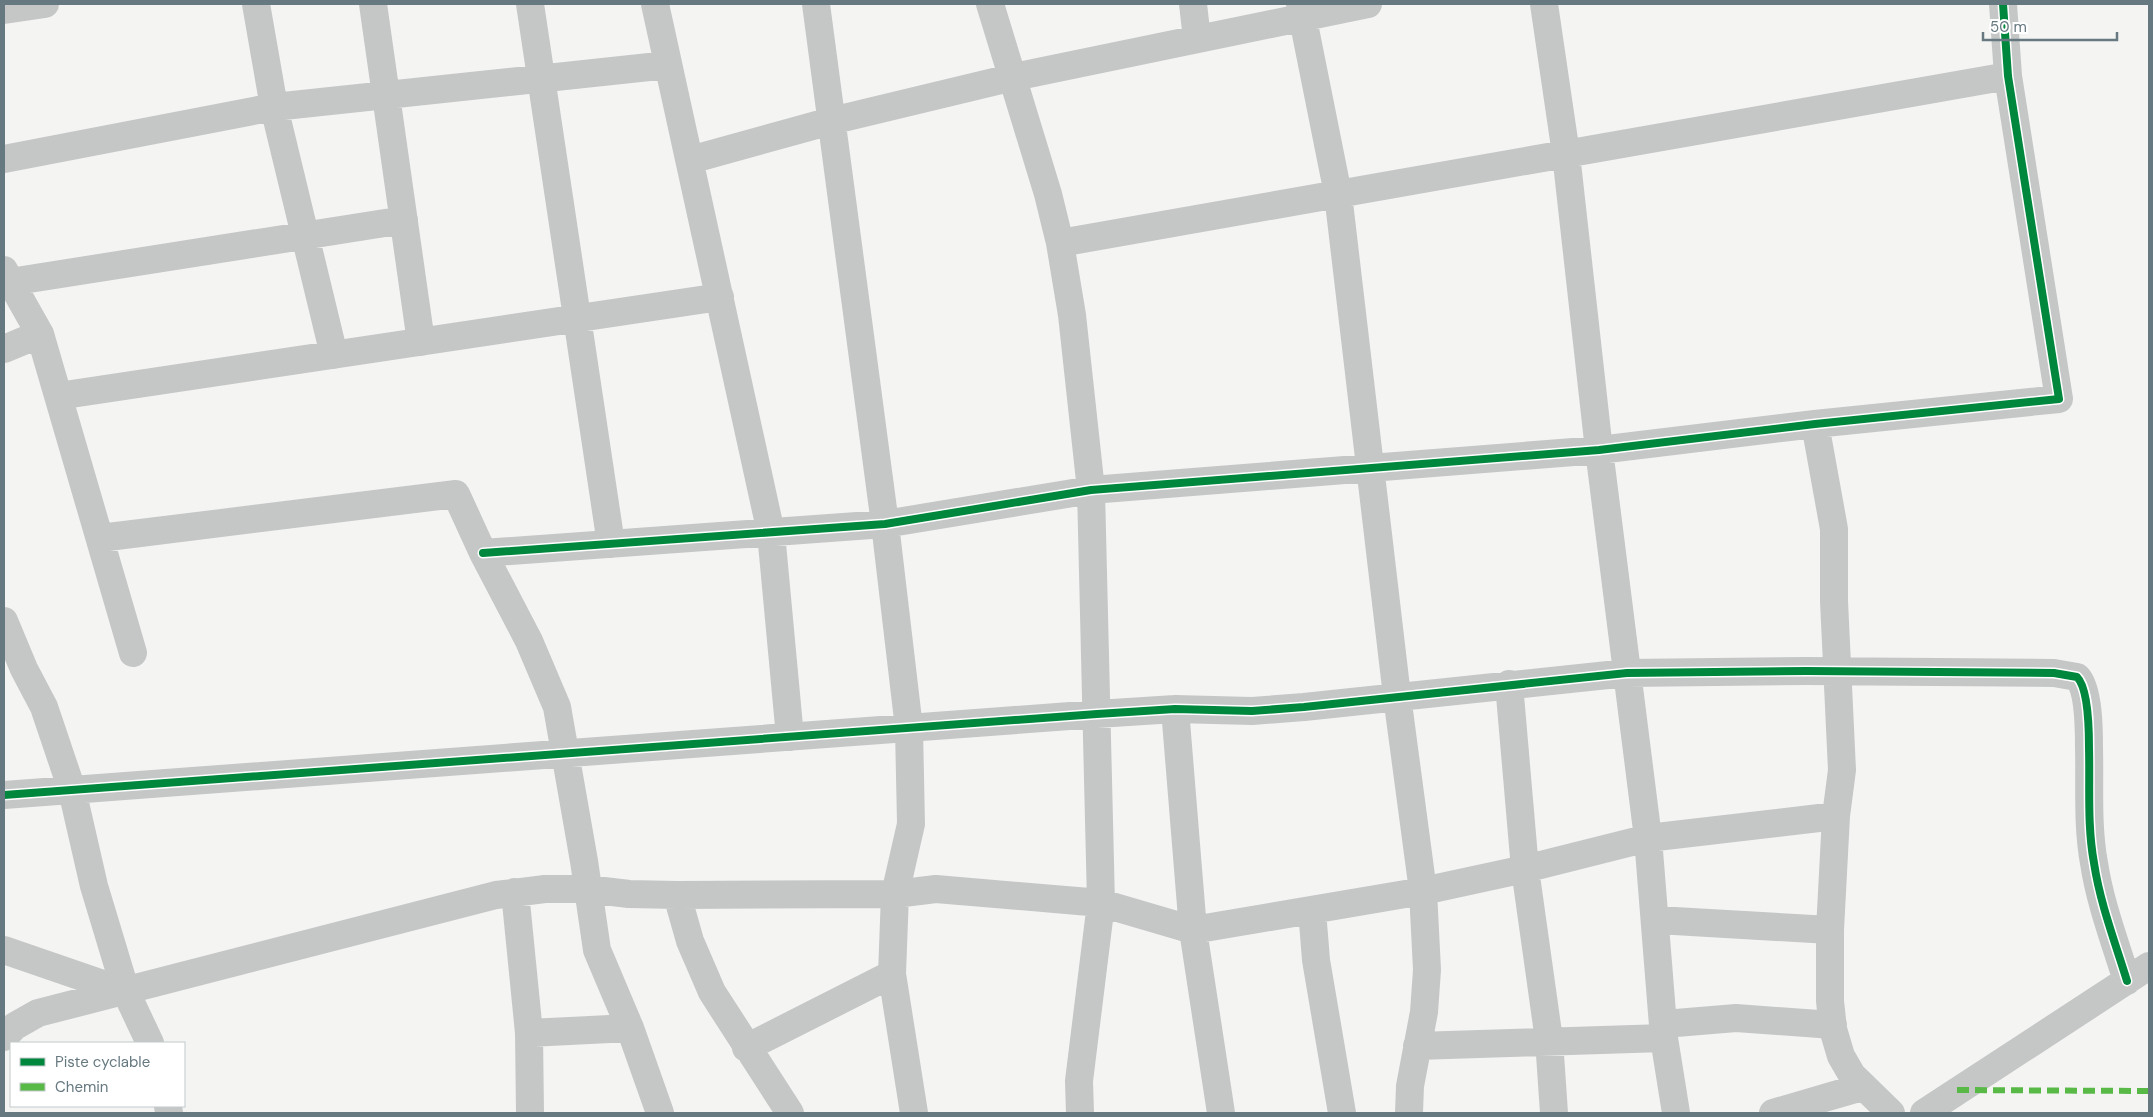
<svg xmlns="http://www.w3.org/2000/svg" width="2153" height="1117" viewBox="0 0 2153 1117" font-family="'DM Sans',sans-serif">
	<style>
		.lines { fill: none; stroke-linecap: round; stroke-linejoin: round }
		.minor { stroke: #c5c7c7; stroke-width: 28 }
		.quiet { stroke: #58b947; stroke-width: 6; stroke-dasharray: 12 6; stroke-linecap: butt }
		.cycleway-casing { stroke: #fff; stroke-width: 11 }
		.cycleway { stroke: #00873e; stroke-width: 8 }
	</style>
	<rect width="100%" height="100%" fill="#f4f4f3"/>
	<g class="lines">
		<path class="minor" d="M256,4L274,107L334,355
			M373,4L421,342
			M530,4L611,544
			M655,4L771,533L790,737
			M816,4L885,524L909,728L911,824L895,894L892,974L914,1113
			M990,4L1048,194L1060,243L1072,315L1091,490L1101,903L1079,1081L1080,1113
			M1193,4L1197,39
			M1300,4L1338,194L1397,696L1423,891L1427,970L1424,1012L1410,1086L1409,1113
			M1544,4L1566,154L1599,450L1648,838L1664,1038L1676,1113
			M4,10L45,4
			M4,159L274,107L668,65
			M690,160L831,121L1014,77L1368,4
			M1060,243L2008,76
			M4,270L40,334L133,653
			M10,282L404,220
			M4,349L40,334
			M58,396L720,297
			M1815,424L1834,529V601L1842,770L1836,816L1830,930V1001L1833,1029L1841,1056L1852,1075L1891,1113
			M100,538L456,494L483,553L529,641L557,707L584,861L597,950L630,1028L660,1113
			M483,553L885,524L1091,490L1599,450L1815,424L2059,399L2008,76L2003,4
			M4,621L24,669L44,707L72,790L94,886L126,992L150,1043
			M1509,684L1525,869L1549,1040L1554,1113
			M1175,709L1193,930L1221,1113
			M4,795L1097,714L1175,709L1252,711L1304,707L1627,673L1806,671L2054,673L2077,677C2089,689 2089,732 2089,748C2090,786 2087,825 2094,863C2100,903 2115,942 2127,981
			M515,892L529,1033L530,1113
			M677,895L690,941L712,992L790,1113
			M1312,910L1316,960L1342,1113
			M1657,920L1830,930
			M4,950L126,992
			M1664,1024L1736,1018L1833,1025
			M529,1033L630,1028
			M4,1037L15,1026L38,1013L496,895L545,889H587L629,894L677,895L895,894L936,889L1101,903L1193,930L1423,891L1525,869L1648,838L1836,816
			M1417,1046L1664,1038
			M746,1048L892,974
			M168,1106L169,1113
			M1773,1113L1862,1087
			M1924,1113L2149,966"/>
		<path class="quiet" d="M1957,1090L2149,1091"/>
		<defs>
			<path id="cycleway" d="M483,553L885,524L1091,490L1599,450L1815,424L2059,399L2008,76L2003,4
				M4,795L1097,714L1175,709L1252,711L1304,707L1627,673L1806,671L2054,673L2077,677C2089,689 2089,732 2089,748C2090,786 2087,825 2094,863C2100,903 2115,942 2127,981"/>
		</defs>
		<use href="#cycleway" class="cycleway-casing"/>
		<use href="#cycleway" class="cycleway"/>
	</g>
	<rect width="2153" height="1117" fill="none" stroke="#677980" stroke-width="10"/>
	<rect x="10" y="1042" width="175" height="65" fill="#ffffff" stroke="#c2c9cc"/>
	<rect x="20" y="1058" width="25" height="8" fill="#00873e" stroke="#c2c9cc"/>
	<text x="55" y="1067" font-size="15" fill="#677980">Piste cyclable</text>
	<rect x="20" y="1083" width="25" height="8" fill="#58b947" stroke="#c2c9cc"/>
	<text x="55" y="1092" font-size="15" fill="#677980">Chemin</text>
	<path d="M1983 32v8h134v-8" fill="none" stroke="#677980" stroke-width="2.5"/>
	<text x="1990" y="32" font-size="15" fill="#677980" stroke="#ffffff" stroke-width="4" paint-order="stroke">50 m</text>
</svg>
